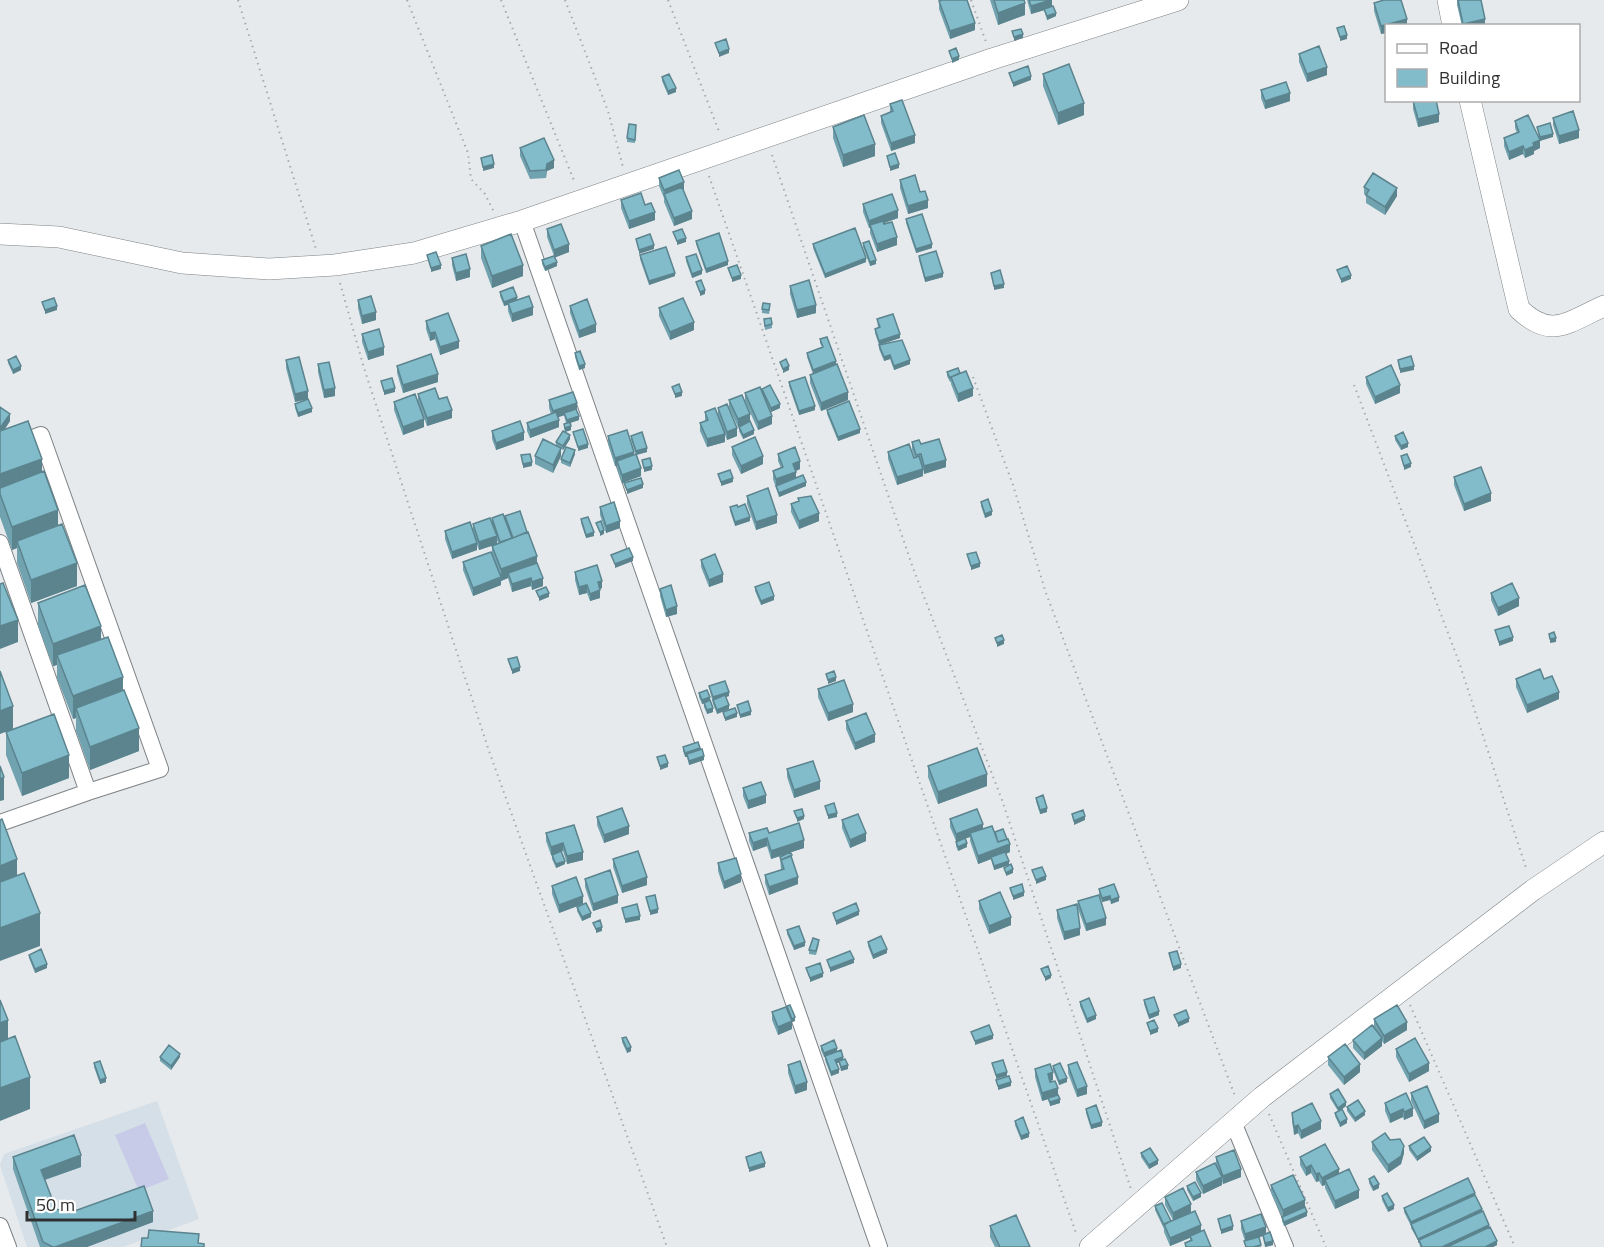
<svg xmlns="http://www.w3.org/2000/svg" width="1604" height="1247" viewBox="0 0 1604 1247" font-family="'Titillium Web',sans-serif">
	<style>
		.built { fill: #d5dfe7 }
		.green { fill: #c7cbe8 }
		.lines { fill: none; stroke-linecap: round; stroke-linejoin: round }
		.minor-casing { stroke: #7e8285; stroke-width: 18 }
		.tertiary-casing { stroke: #7e8285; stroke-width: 22 }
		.path { stroke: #a7aaac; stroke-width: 2; stroke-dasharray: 1.5 4.5; stroke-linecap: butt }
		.minor { stroke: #fff; stroke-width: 16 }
		.tertiary { stroke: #fff; stroke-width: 21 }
		.wall { fill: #70a2af }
		.shaded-wall { fill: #5b848e }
		.building { fill: #82bccb; stroke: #5b848e; stroke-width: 1.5 }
	</style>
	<rect width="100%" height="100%" fill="#e6eaed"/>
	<path class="built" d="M157,1101L199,1219L123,1247H27L0,1165L4,1154Z"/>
	<path class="green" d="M145,1123L169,1179L139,1191L115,1135Z"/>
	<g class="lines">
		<defs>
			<path id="minor" d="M522,221L879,1247
				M0,451L41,435L160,769L88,792
				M0,543L88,792L0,823
				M1233,1122L1285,1247
				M0,1226L8,1247"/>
			<path id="tertiary" d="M1448,0L1453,26
				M1470,100L1519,309C1551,340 1568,322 1604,306
				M0,234L59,237L182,263L269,269L335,265L414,253L522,221L992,59L1178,0
				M1090,1247L1262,1097L1533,890L1604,842"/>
		</defs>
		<use href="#minor" class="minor-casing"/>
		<use href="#tertiary" class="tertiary-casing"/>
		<path class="path" d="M238,0L316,249
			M407,0L468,153L471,179L485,194L494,212
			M501,0L575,183
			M565,0L608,111L623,167
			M668,0L720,134
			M971,0L986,42
			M772,155L913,568L1002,800L1131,1189
			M709,176L1077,1236
			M340,283L364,368L489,751L667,1247
			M973,377L1013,485L1046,593L1235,1096
			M1354,385L1459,662L1527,871
			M1410,1005L1515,1247
			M1269,1114L1326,1247"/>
		<use href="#minor" class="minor"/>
		<use href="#tertiary" class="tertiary"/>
	</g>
	<path class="wall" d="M990,0H1024L1025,15L998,25Z
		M1027,0H1052V6L1056,16L1047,20L1044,10L1031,14Z
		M1457,0H1481L1485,26H1462L1457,5Z
		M939,1L975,30L950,39L939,9Z
		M1374,3L1407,26L1381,34L1374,11Z
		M1299,54L1327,75L1307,82L1299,62Z
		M1043,74L1084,115L1058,125L1043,86Z
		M662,77L676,92L668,95L662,81Z
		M1261,90L1290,101L1265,109L1261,98Z
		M1413,101L1439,122L1418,127L1413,109Z
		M890,104L915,143L891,151L881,123V116L890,112Z
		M1553,118L1579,138L1559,144L1553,125Z
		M1515,121L1540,148L1534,151V154L1525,158L1523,154L1509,160L1504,146V138L1517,133L1515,128Z
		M833,127L875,156L843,167L833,138Z
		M636,129L635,143L627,142V138Z
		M520,148L554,168L547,171L546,178L530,179L520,156Z
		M659,178L684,190H683L692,219L674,226L664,202V198L659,186Z
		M900,180L920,192L928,208L908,214L900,188Z
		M1364,187L1397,196L1385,215L1366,203V196L1364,194Z
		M621,200L645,205L655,220L629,229L621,208Z
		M863,204L898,218L883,223L897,245L877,252L870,233V228H869L863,212Z
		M906,219L932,248L916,253L906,223Z
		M547,229L569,252L555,257L557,266L545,271L542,264V260L554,256L547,237Z
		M696,241L728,265L706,273L696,244Z
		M863,243L876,264L870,266L863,247Z
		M813,244L866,262L825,278L813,248Z
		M481,246L523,276L492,288L481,258Z
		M640,255L675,276L649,285L640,259Z
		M919,256L943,277L925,282L919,260Z
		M686,257L702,274L692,278L686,261Z
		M452,258L470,277L456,281L452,265Z
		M790,286L816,313L797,318L790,294Z
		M500,292L517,300L533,315L512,322L508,311V305L504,306L500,296Z
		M358,300L376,320L362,324L358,308Z
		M570,306L596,332L579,338L570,313Z
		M659,308L694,330L670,340L659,316Z
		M770,308L769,314L762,313V309Z
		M764,319L772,324V328L765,330Z
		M877,319L900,338L879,345L875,333V329L878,328Z
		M426,321L459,348L440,355L435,339L430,341L426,329Z
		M362,334L384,355L368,360L362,342Z
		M820,339L836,365L848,400L821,411L810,383V375L813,374L807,357V353L822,347L820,343Z
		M879,345L910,364L894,370L890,359L884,361L879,349Z
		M575,353L585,368L579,370L575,357Z
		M8,360L21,370L13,374L8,363Z
		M286,360L308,399L312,412L298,417L295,408V404L307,399L295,402L286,368Z
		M318,364L335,396L324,398L318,372Z
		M397,366L438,382L403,393L397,373Z
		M947,372L960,373L973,396L958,402L951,384V382H950L947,376Z
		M1366,377L1400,393L1375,404L1366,384Z
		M789,382L815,410L799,415L789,386Z
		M762,389L780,408L771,412L772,424L758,430L745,401V393L762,391Z
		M418,394L439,399L452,418L427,426L418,402Z
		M549,400L576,411L579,420L570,423L571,430L565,432L564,428V424L566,423L564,415L558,417L559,427L530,438L527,431V423L551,414L549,408Z
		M729,400L750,421L754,434L743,439L739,431V427L744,424L738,427L729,408Z
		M394,402L424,427L403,435L394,410Z
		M0,407L10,421L5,429L42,472L77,586L31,603L17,563V548L12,550L0,517Z
		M718,408L737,436L727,440L718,416Z
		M827,410L860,433L838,441L827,414Z
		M705,412L725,442L707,447L700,431V423L705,421Z
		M492,431L524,440L496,450L492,439Z
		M608,436L634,455H636L631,440V436L647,452L636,455L641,476L622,483L617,469V466H615L608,444Z
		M1395,436L1408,447L1401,450L1395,440Z
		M570,439L563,450L561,449V456L553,473L535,464V456L556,446V442Z
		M912,442L921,444L946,467L924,474L923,469V476L897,485L888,459V452L915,458L912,450Z
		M732,447L763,464L741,474L732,455Z
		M575,454L570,467L561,463V459Z
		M778,454L800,469L796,471V478L806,486L779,497L773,479V471L781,468L778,461Z
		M1454,477L1491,501L1464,511L1454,485Z
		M747,496L777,523L756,530L747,504Z
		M798,498L819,521L799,529L791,512V504L798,501Z
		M981,502L992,515L985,518L981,506Z
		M600,507L620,528L606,533L600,515Z
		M730,507H738L750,521L735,526L730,511Z
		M505,516L537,564L543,586L532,590L531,586L512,592L508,578L501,581V585L473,596L463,570V562L492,553V546L498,543L497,540V544L479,550L477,545V550L452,559L445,539V531L473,530V524L492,522V518L505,520Z
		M581,519L594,536L586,538L581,523Z
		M701,560L723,582L709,587L701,567Z
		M575,572L602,588L600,589V598L590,601L587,593L579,595L575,580Z
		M755,587L774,600L761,605L755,591Z
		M660,589L677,614L666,617L660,596Z
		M1491,593L1519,606L1498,616L1491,600Z
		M38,603L101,639L123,690L139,751L90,770L76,731V718L73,719L57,678V665L53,666L38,626Z
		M1516,679H1544L1559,699L1527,713L1516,687Z
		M709,686L729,696L726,697L729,709L717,714L713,704Z
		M818,689L853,712L828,721L818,697Z
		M699,693L710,701L713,712L707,714L704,707V703L702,704L699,697Z
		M846,721L875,742L855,750L846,729Z
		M6,732L69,778L22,796L6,755Z
		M683,747L700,750L704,760L689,765L687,757H685L683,751Z
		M928,766L987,786L938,804L928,777Z
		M787,769L820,789L794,798L787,777Z
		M743,788L766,803L748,809L743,796Z
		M1036,798L1047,812L1040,814L1036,801Z
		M597,817L629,834L604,843L597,825Z
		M950,819L983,829L995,834L1010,852L1006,854L1009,865L994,870L991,859L978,864L970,841V837L966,838L967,847L958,851L956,846V841L950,827Z
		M842,820L866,841L850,848L842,828Z
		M574,825L583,860L567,864L563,851L561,852L565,864L556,868L552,859V855L555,854L551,855L546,841V833Z
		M749,833H769L804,848L790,852L798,884L769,895L765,883V875L781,870L780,857L786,854L771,859L767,846L753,851L749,841Z
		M613,859L647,885L622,893L613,867Z
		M718,863L741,882L724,889L718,871Z
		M585,879L618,903L593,911L585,887Z
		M552,886L583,904L559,913L552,894Z
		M1099,889L1119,901L1111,904L1110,900L1102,902L1099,893Z
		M979,901L1011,925L989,934L979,909Z
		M1078,901L1106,925L1086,931L1078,909Z
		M577,907L591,917L582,921L577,911Z
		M1057,910L1080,935L1064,940L1057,918Z
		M787,930L805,946L794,950L787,934Z
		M868,942L887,953L873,959L868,946Z
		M819,944L816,955L809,954V950Z
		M29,955L47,968L35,973L29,958Z
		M1144,1000L1159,1015L1149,1019L1144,1004Z
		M1080,1002L1096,1019L1087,1023L1080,1006Z
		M772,1012L795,1021L792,1022V1029L778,1035L772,1020Z
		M1374,1019L1407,1030L1384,1044L1382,1041V1046L1364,1060L1353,1048V1040L1374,1026Z
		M622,1038L631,1051L627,1053L622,1042Z
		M821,1046L837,1051L843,1059L848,1069L841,1071L839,1063H837L839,1073L831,1076L825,1060V1057H824L821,1050Z
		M1396,1049L1429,1071L1409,1082L1396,1057Z
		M160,1057H180L171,1070L160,1061Z
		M1328,1057L1360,1072L1344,1085L1328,1065Z
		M94,1063L106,1082L100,1084L94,1067Z
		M788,1065L807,1090L795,1094L788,1073Z
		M1068,1065L1087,1094L1077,1097L1068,1073Z
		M1053,1066L1067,1082L1059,1085L1053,1070Z
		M1035,1069L1053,1080L1050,1081L1058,1095L1060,1103L1050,1106L1048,1099L1042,1101L1035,1077Z
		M1406,1093L1413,1116L1404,1120L1403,1117L1390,1123L1385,1111V1103Z
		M1411,1093L1439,1122L1424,1129L1411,1101Z
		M1330,1094L1346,1106L1342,1109L1347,1123L1340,1127L1335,1116V1113L1338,1111L1330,1098Z
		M1347,1107L1365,1115L1355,1122L1347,1111Z
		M1086,1109L1102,1126L1091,1129L1086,1113Z
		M1292,1113L1321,1129L1301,1139L1298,1133L1294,1135L1292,1121Z
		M1015,1121L1029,1137L1021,1140L1015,1125Z
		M1390,1140L1404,1153L1401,1164L1388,1173L1372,1150V1142Z
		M1409,1146L1431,1151L1417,1161L1409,1150Z
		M1141,1153L1158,1164L1149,1169L1141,1157Z
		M13,1157L81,1167L45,1180L56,1209L69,1213L153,1222L87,1247H40L13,1169Z
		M1216,1157L1241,1177L1223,1184L1222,1181V1185L1203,1194L1196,1180V1172L1216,1164Z
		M1300,1157L1339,1173L1359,1198L1335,1209L1325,1188V1185L1322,1186L1319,1181L1316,1182L1311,1173L1306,1176L1300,1165Z
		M1369,1179L1379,1188L1373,1191L1369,1183Z
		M1271,1185L1305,1207L1307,1216L1284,1226L1282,1221V1217L1271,1193Z
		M1187,1186L1201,1197L1193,1201L1187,1190Z
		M1475,1195L1497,1245L1493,1247H1420L1419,1242L1411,1228V1226L1404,1212V1208Z
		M1382,1196L1394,1209L1388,1212L1382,1200Z
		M1165,1197L1191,1212L1182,1217L1201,1231L1211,1247H1185V1243L1190,1241V1238L1170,1246L1164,1232V1229L1155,1210V1206L1171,1221L1173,1220L1165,1205Z
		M1241,1221L1266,1234L1273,1245L1265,1247L1263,1236L1259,1237L1261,1247H1245V1241L1241,1229Z
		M990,1226L1030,1247H995L990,1237Z"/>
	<path class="shaded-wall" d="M1052,0V8L1031,14V6Z
		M1025,3V15L998,25V13Z
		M1056,13V16L1047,20V16Z
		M1407,19V26H1386V33L1381,34V26Z
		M1485,19V26H1463V24Z
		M975,23V30L950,39V31Z
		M1023,34V38L1014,41V37Z
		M1347,35V39L1340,41V37Z
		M729,49V53L719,57V53Z
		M959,56V60L952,63V59Z
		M1327,67V75L1307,82V74Z
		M1031,76V80L1013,87V83Z
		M676,88V92L668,95V91Z
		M1290,93V101L1265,109V101Z
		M1084,103V115L1058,125V113Z
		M1439,114V122L1418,127V119Z
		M1579,130V138L1559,144V136Z
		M1553,134V137L1540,141V137Z
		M915,135V143L891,151V143Z
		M1540,140V148L1534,151V154L1525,158V150L1533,143Z
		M875,144V156L843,167V155Z
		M1523,146V154L1509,160V152Z
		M554,160V168L547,171L546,178L547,164Z
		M494,164V168L483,171V167Z
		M899,164V168L890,171V167Z
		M684,182V190L666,198L664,190Z
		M1397,188V196L1385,215V207Z
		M928,200V208L908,214V206Z
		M898,210V218L871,228L870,225V228H869V221Z
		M692,211V219L674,226V218Z
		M655,212V220L629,229V221Z
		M897,237V245L877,252V244Z
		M686,238V242L677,245V241Z
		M569,244V252L554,258V250Z
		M932,244V248L916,253V249Z
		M654,245V249L639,254V250Z
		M866,258V262L825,278V274Z
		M876,260V264L870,266V262Z
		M728,261V265L706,273V269Z
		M557,262V266L545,271V267Z
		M441,265V269L431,272V268Z
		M523,265V276L492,288V276Z
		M470,269V277L456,281V273Z
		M702,270V274L692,278V274Z
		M675,273V276L649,285V281Z
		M943,273V277L925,282V278Z
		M741,275V279L732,282V278Z
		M1351,275V279L1341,283V279Z
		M1004,284V288L994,290V286Z
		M705,290V294L700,296V292Z
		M517,297V301L504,306V302Z
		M816,305V313L797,318V310Z
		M57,306V310L45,314V310Z
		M533,307V315L512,322V314Z
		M376,312V320L362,324V316Z
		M694,322V330L670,340V332Z
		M596,324V332L579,338V331Z
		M435,332V339L430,341V333Z
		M900,334V338L879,345V341Z
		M459,341V348L440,355V347Z
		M384,347V355L368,360V352Z
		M890,355V359L884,361V357Z
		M910,360V364L894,370V366Z
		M836,361V365L813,374V370Z
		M585,364V368L579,370V366Z
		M21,366V370L13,374V370Z
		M789,366V370L783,373V369Z
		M1414,366V370L1400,373V369Z
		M438,374V382L403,393V385Z
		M1400,385V393L1375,404V397Z
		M335,388V396L324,398V390Z
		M395,388V392L384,395V391Z
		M973,388V396L958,402V394Z
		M308,391V399L295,402V394Z
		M682,392V396L675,398V394Z
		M848,392V400L821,411V403Z
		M577,403V411L553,419V411Z
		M780,404V408L771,412V408Z
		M815,406V410L799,415V411Z
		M312,408V412L298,417V413Z
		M452,410V418L427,426V418Z
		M10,414V421L0,436V428Z
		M750,414V421L738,427V419Z
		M579,416V420L567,424V420Z
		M772,416V424L758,430V422Z
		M424,419V427L403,435V427Z
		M559,420V427L530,438V430Z
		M571,426V430L565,432V428Z
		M737,428V436L727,440V432Z
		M860,429V433L838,441V437Z
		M754,430V434L743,439V435Z
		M524,432V440L496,450V443Z
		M725,434V442L707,447V439Z
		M570,435V439L563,450V446Z
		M1408,443V447L1401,450V446Z
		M588,444V448L578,451V447Z
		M561,448V456L553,473V465Z
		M647,448V452L636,455V451Z
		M575,450V454L570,467V463Z
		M634,452V460L617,461V466H615V458Z
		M763,456V464L741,474V466Z
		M42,459V481L0,494V474Z
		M946,460V467L924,474V466Z
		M800,461V469L793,472V464Z
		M532,462V466L523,468V464Z
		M1411,463V467L1404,470V466Z
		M652,466V470L644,472V468Z
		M641,468V476L622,483V475Z
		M923,469V476L897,485V477Z
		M796,472V480L776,487V479Z
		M733,478V482L721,486V482Z
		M806,482V486L779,497V493Z
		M643,484V488L627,494V490Z
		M1491,493V501L1464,511V504Z
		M58,510V532L17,541V548L12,550V527Z
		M992,511V515L985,518V514Z
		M819,513V521L799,529V521Z
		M777,515V523L756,530V522Z
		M750,517V521L735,526V522Z
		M620,521V528L606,533V526Z
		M604,530V534L600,536V532Z
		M594,532V536L586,538V535Z
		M497,536V544L479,550V542Z
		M477,543V550L452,559V552Z
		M537,556V567L508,573V578L501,581V585L473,596V588L501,578V569Z
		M633,557V561L615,568V564Z
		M77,563V586L31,603V580Z
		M980,563V567L971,570V566Z
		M723,574V582L709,587V580Z
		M531,578V586L512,592V584Z
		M543,578V586L532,590V582Z
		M602,581V588L598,590V582Z
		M587,585V593L579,595V587Z
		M600,590V598L590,601V594Z
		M549,593V597L539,601V597Z
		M774,596V600L761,605V601Z
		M1519,598V606L1498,616V608Z
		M677,606V614L666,617V610Z
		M18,620V642L0,649V626Z
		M101,626V649L57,655V665L53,666V644Z
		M1513,637V641L1499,646V642Z
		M1556,638V642L1550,643V639Z
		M1004,640V644L997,647V643Z
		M520,667V671L512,674V670Z
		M123,677V700L76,708V718L73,719V696Z
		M836,677V681L828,684V680Z
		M729,692V696L713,701V697Z
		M1559,692V699L1527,713V705Z
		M710,697V701L702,704V700Z
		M853,704V712L828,721V713Z
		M729,705V709L717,714V710Z
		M13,706V729L0,734V711Z
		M713,708V712L707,714V710Z
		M751,711V715L740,718V715Z
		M737,713V717L725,721V718Z
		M139,728V751L90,770V747Z
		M875,734V742L855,750V743Z
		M700,748V751L687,754V757H685V753Z
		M69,755V778L22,796V773Z
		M704,756V760L689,765V761Z
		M668,763V767L660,770V766Z
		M987,774V786L938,804V792Z
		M4,777V800L0,801V779Z
		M820,781V789L794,798V790Z
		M766,795V803L748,809V801Z
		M1047,808V812L1040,814V810Z
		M837,813V817L828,819V815Z
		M804,816V819L797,822V818Z
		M1085,816V820L1074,825V821Z
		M983,824V832L970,833V837L956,842V834Z
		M629,826V834L604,843V835Z
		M866,833V841L850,848V840Z
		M767,838V846L753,851V843Z
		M804,840V848L771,859V851Z
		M563,843V851L551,855V847Z
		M967,843V847L958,851V847Z
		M1010,844V852L978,864V856Z
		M583,852V860L567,864V856Z
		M17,859V892L0,899V866Z
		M565,861V864L556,868V864Z
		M1009,861V865L994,870V866Z
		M1013,869V873L1006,876V873Z
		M741,874V882L724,889V882Z
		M1046,876V880L1036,884V880Z
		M647,877V885L622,893V886Z
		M798,877V884L769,895V887Z
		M1024,892V896L1013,900V896Z
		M618,895V903L593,911V904Z
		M583,896V904L559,913V905Z
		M1110,896V900L1102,902V898Z
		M1119,897V901L1111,904V900Z
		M658,909V913L650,915V911Z
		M859,911V915L836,925V921Z
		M40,913V946L0,961V928Z
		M591,913V917L582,921V917Z
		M640,916V920L625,923V919Z
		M1011,917V925L989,934V926Z
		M1106,918V925L1086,931V924Z
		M602,927V931L596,933V929Z
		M1080,928V935L1064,940V932Z
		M805,942V946L794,950V946Z
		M887,949V953L873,959V955Z
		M854,959V963L830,972V968Z
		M47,964V968L35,973V969Z
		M1181,964V968L1173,971V967Z
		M823,973V977L810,982V978Z
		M1051,975V978L1045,981V977Z
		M1159,1011V1015L1149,1019V1015Z
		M1096,1015V1019L1087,1023V1019Z
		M795,1017V1021L792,1022V1029L778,1035V1027Z
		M1189,1018V1022L1178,1027V1023Z
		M8,1020V1053L0,1056V1023Z
		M1407,1022V1030L1384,1044V1036Z
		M1158,1028V1032L1150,1035V1031Z
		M993,1035V1039L975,1045V1041Z
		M1382,1038V1046L1364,1060V1053Z
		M631,1047V1051L627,1053V1049Z
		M837,1048V1052L824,1057V1053Z
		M180,1054V1057L171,1070V1066Z
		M843,1057V1061L835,1064V1060Z
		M1429,1063V1071L1409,1082V1074Z
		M1360,1064V1072L1344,1085V1077Z
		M848,1065V1069L841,1071V1067Z
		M839,1069V1073L831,1076V1072Z
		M1007,1072V1076L996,1079V1075Z
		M1053,1072V1080L1048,1082V1074Z
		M30,1077V1109L0,1121V1088Z
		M106,1078V1082L100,1084V1080Z
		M1067,1078V1082L1059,1085V1081Z
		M807,1082V1090L795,1094V1086Z
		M1011,1082V1086L998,1090V1086Z
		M1087,1086V1094L1077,1097V1090Z
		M1058,1088V1096L1042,1101V1093Z
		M1060,1099V1103L1050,1106V1102Z
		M1346,1102V1106L1338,1112V1108Z
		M1413,1108V1116L1404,1120V1112Z
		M1403,1109V1117L1390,1123V1115Z
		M1365,1111V1115L1355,1122V1118Z
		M1439,1114V1122L1424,1129V1121Z
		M1347,1119V1123L1340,1127V1123Z
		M1321,1121V1129L1301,1139V1131Z
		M1102,1122V1126L1091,1129V1125Z
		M1298,1125V1133L1294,1135V1127Z
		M1029,1133V1137L1021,1140V1136Z
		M1404,1146V1153L1401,1164L1388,1173V1165Z
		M1431,1147V1151L1417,1161V1157Z
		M81,1155V1167L41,1181V1170Z
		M1158,1160V1164L1149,1169V1165Z
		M765,1163V1167L749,1172V1168Z
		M1311,1165V1173L1306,1176V1168Z
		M1241,1169V1177L1223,1184V1176Z
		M1339,1169V1177L1325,1180V1185L1322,1186V1178Z
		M1319,1173V1181L1316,1182V1174Z
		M1222,1177V1185L1203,1194V1186Z
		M1379,1184V1188L1373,1191V1187Z
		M1359,1190V1198L1335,1209V1201Z
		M1201,1193V1197L1193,1201V1197Z
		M1475,1193V1197L1411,1226V1222Z
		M1305,1200V1208L1283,1218V1210Z
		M1191,1204V1212L1173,1221V1213Z
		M1394,1205V1209L1388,1212V1208Z
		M1482,1209V1213L1418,1243V1239Z
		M153,1211V1222L87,1247H55Z
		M1307,1212V1216L1284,1226V1222Z
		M1201,1225V1233L1170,1246V1238Z
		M1489,1225V1229L1450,1247H1442Z
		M1233,1226V1230L1221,1234V1230Z
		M1266,1227V1235L1245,1242V1234Z
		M1273,1241V1245L1265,1247V1243Z
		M1497,1241V1245L1493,1247H1485Z"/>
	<path class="building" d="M942,0H967L975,23L950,31L939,1Z
		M994,0H1024L1025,3L998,13Z
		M1029,0H1051L1031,6Z
		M1384,0H1401L1407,19L1381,26L1374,3Z
		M1458,0H1481L1485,19L1463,24Z
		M1053,6L1056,13L1047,16L1044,9Z
		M1482,23L1483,26H1471Z
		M1344,26L1347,35L1340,37L1337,28Z
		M1021,29L1023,34L1014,37L1012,31Z
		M726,39L729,49L719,53L715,43Z
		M1319,46L1327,67L1307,74L1299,54Z
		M956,48L959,56L952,59L949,51Z
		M1069,64L1084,103L1058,113L1043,74Z
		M1028,66L1031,76L1013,83L1009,73Z
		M669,74L676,88L668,91L662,77Z
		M1286,82L1290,93L1265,101L1261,90Z
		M902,100L915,135L891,143L881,116L893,111L890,104Z
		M1436,100L1439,114L1418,119L1413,101Z
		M1573,111L1579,130L1559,136L1553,118Z
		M864,115L875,144L843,155L833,127Z
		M1528,115L1540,140L1533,143L1534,146L1525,150L1523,146L1509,152L1504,138L1519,132L1515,121Z
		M1550,123L1553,134L1540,137L1537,127Z
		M629,124L636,125L635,140L627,138Z
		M544,138L554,160L547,164L546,170L530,171L520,148Z
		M895,153L899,164L890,167L887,156Z
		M492,155L494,164L483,167L481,158Z
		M679,170L684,182L664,190L659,178Z
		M1373,173L1397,188L1385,207L1366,195L1369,190L1364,187Z
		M915,175L920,192L925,191L928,200L908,206L900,180Z
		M682,187L692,211L674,218L664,194Z
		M641,193L645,205L651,203L655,212L629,221L621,200Z
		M892,194L898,210L869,221L863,204Z
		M922,214L932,244L916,249L906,219Z
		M883,221L884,224L892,222L897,237L877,244L870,225Z
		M561,224L569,244L554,250L547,229Z
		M855,228L866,258L825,274L813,244Z
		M682,229L686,238L677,241L673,232Z
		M719,233L728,261L706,269L696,241Z
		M511,234L523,265L492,276L481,246Z
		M650,234L654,245L639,250L636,239Z
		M869,241L876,260L870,262L863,243Z
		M666,247L675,273L649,281L640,255Z
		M936,251L943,273L925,278L919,256Z
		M436,252L441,265L431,268L427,255Z
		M466,254L470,269L456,273L452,258Z
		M696,254L702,270L692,274L686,257Z
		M554,256L557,262L545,267L542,260Z
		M737,265L741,275L732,278L728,268Z
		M1347,266L1351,275L1341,279L1337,270Z
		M1000,270L1004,284L994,286L991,273Z
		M701,280L705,290L700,292L696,282Z
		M809,280L816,305L797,310L790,286Z
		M513,287L517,297L504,302L500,292Z
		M371,296L376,312L362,316L358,300Z
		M529,296L533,307L512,314L508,303Z
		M54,298L57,306L45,310L42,302Z
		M683,298L694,322L670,332L659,308Z
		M587,299L596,324L579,331L570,306Z
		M763,303L770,304L769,310L762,309Z
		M448,313L459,341L440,347L435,332L430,333L426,321Z
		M893,314L900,334L879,341L875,329L880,327L877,319Z
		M771,318L772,324L765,326L764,319Z
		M379,329L384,347L368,352L362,334Z
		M827,337L836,361L813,370L807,353L823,347L820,339Z
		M902,340L910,360L894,366L890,355L884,357L879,345Z
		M580,351L585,364L579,366L575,353Z
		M431,354L438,374L403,385L397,366Z
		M16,356L21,366L13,370L8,360Z
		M1411,356L1414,366L1400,369L1398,360Z
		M299,357L308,391L295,394L286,360Z
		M786,359L789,366L783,369L780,362Z
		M329,362L335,388L324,390L318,364Z
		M837,364L848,392L821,403L810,375Z
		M1391,365L1400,385L1375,397L1366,377Z
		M958,368L960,373L951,377V378H950L947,372Z
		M966,371L973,388L958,394L951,377Z
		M805,377L815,406L799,411L789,382Z
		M392,378L395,388L384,391L381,381Z
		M679,384L682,392L675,394L672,387Z
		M770,385L780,404L771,408L762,389Z
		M760,387L772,416L758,422L745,393Z
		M435,388L439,399L447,397L452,410L427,418L418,394Z
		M573,392L577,403L553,411L549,400Z
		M415,394L424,419L403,427L394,402Z
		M742,395L750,414L738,419L729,400Z
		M308,399L312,408L298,413L295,404Z
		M849,401L860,429L838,437L827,410Z
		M727,404L737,428L727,432L718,408Z
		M0,407L10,414L0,428Z
		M715,408L725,434L707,439L700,423L708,420L705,412Z
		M576,409L579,416L567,420L564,413Z
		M556,412L559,420L530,430L527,423Z
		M28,421L42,459L0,474V431Z
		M520,421L524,432L496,443L492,431Z
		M750,421L754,430L743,435L739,427Z
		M570,422L571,426L565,428L564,424Z
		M583,429L588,444L578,447L573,432Z
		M627,430L634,452L615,458L608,436Z
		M563,431L570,435L563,446L556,442Z
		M642,432L647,448L636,451L631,436Z
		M1403,432L1408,443L1401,446L1395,436Z
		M755,437L763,456L741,466L732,447Z
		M543,439L561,448L553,465L535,456Z
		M939,439L946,460L924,466L921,454L916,455L912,442L919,440L921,444Z
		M909,444L914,458L919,456L923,469L897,477L888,452Z
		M566,447L575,450L570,463L561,459Z
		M795,447L800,461L793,464L796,472L776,479L773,471L783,467L778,454Z
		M530,454L532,462L523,464L521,455Z
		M636,454L641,468L622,475L617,461Z
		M1407,454L1411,463L1404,466L1401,456Z
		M650,458L652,466L644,468L642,460Z
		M1481,467L1491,493L1464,504L1454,477Z
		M730,470L733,478L721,482L718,474Z
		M44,471L58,510L12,527L0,494V488Z
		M803,475L806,482L779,493L776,486Z
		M641,478L643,484L627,490L624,483Z
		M768,488L777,515L756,522L747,496Z
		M811,496L819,513L799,521L791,504L799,501L798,498Z
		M988,499L992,511L985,514L981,502Z
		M614,502L620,521L606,526L600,507Z
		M745,504L750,517L735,522L730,507L737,505L738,507Z
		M520,511L527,532L513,538L505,516Z
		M503,514L512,538L500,542L492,518Z
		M588,517L594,532L586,535L581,519Z
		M490,518L497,536L479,542L473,524Z
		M601,521L604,530L600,532L596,523Z
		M470,522L477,543L452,552L445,531Z
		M62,524L77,563L31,580L17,541Z
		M528,532L537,556L501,569L492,546Z
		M629,548L633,557L615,564L611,555Z
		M491,552L501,577L473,588L463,562Z
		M976,552L980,563L971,566L967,554Z
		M715,554L723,574L709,580L701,560Z
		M537,563L543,578L532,582L531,578L512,584L508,573Z
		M597,565L602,581L598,582L600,590L590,594L587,585L579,587L575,572Z
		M769,582L774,596L761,601L755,587Z
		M3,583L18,620L0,626V584Z
		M1512,583L1519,598L1498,608L1491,593Z
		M85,585L101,626L53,644L38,603Z
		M671,585L677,606L666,610L660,589Z
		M546,587L549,593L539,597L536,591Z
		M1509,626L1513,637L1499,642L1495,630Z
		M1554,632L1556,638L1550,639L1549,634Z
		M1002,635L1004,640L997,643L995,638Z
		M108,637L123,677L73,696L57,655Z
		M517,657L520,667L512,670L508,659Z
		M1540,669L1544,679L1552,676L1559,692L1527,705L1516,679Z
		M0,671L13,706L0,711Z
		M834,671L836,677L828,680L826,674Z
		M844,680L853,704L828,713L818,689Z
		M725,681L729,692L713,697L709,686Z
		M124,690L139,728L90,747L76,708Z
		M707,690L710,697L702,700L699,693Z
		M725,695L729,705L717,710L713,700Z
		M710,700L713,708L707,710L704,703Z
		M748,701L751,711L740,715L737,705Z
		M735,708L737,713L725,718L723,712Z
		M866,713L875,734L855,743L846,721Z
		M54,714L69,755L22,773L6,732Z
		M698,742L700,748L685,753L683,747Z
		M977,748L987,774L938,792L928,766Z
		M702,749L704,756L689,761L687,754Z
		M665,755L668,763L660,766L657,757Z
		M813,761L820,781L794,790L787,769Z
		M0,766L4,777L0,779Z
		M761,782L766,795L748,801L743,788Z
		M1043,795L1047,808L1040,810L1036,798Z
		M834,803L837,813L828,815L825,806Z
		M622,808L629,826L604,835L597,817Z
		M802,809L804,816L797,818L794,811Z
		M977,809L983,824L956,834L950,819Z
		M1083,810L1085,816L1074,821L1072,814Z
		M858,814L866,833L850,840L842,820Z
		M2,819L17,859L0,866V820Z
		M799,823L804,840L771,851L767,838L753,843L749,833L767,828L769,833Z
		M574,825L583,852L567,856L563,843L551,847L546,833Z
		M992,826L998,842L1008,839L1010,844L978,856L970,833Z
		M1003,829L1007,839L998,842L995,832Z
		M965,838L967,843L958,847L956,842Z
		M561,851L565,861L556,864L552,855Z
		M638,851L647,877L622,886L613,859Z
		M790,852L792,855L781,860L780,857Z
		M1005,852L1009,861L994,866L991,857Z
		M791,856L798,877L769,887L765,875L784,869L781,860Z
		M736,858L741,874L724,882L718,863Z
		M1011,864L1013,869L1006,873L1004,868Z
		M1042,867L1046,876L1036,880L1032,870Z
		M610,870L618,895L593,904L585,879Z
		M24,873L40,913L0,928V882Z
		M576,877L583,896L559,905L552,886Z
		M1022,884L1024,892L1013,896L1010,888Z
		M1114,884L1119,897L1111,900L1110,896L1102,898L1099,889Z
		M1000,892L1011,917L989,926L979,901Z
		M655,895L658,909L650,911L646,897Z
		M1099,895L1106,918L1086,924L1078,901Z
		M586,903L591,913L582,917L577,907Z
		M856,903L859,911L836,921L833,913Z
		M637,904L640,916L625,919L622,908Z
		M1077,904L1080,928L1064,932L1057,910Z
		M600,920L602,927L596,929L593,923Z
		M799,926L805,942L794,946L787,930Z
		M881,936L887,949L873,955L868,942Z
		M813,938L819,940L816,951L809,950Z
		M41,949L47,964L35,969L29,955Z
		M850,951L854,959L830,968L827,960Z
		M1177,951L1181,964L1173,967L1169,953Z
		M820,963L823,973L810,978L806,968Z
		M1048,966L1051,975L1045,977L1041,969Z
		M1154,997L1159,1011L1149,1015L1144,1000Z
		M1089,998L1096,1015L1087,1019L1080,1002Z
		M0,1000L8,1020L0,1023Z
		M790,1005L795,1017L792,1019L787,1006Z
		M1397,1005L1407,1022L1384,1036L1374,1019Z
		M786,1007L792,1021L778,1027L772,1012Z
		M1186,1010L1189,1018L1178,1023L1174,1015Z
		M1154,1020L1158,1028L1150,1031L1147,1023Z
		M989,1025L993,1035L975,1041L971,1032Z
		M1372,1025L1382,1038L1364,1053L1353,1040Z
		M15,1036L30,1077L0,1088V1042Z
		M626,1037L631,1047L627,1049L622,1038Z
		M1415,1038L1429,1063L1409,1074L1396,1049Z
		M834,1040L837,1048L824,1053L821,1046Z
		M1345,1044L1360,1064L1344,1077L1328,1057Z
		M169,1045L180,1054L171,1066L160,1057Z
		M841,1050L843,1057L835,1060L839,1069L831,1072L825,1056Z
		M845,1059L848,1065L841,1067L839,1061Z
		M1003,1060L1007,1072L996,1075L992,1063Z
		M100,1061L106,1078L100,1080L94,1063Z
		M800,1061L807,1082L795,1086L788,1065Z
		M1077,1062L1087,1086L1077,1090L1068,1065Z
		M1060,1063L1067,1078L1059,1081L1053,1066Z
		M1050,1064L1053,1072L1048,1074L1050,1082L1055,1081L1058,1088L1042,1093L1035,1069Z
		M1009,1076L1011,1082L998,1086L996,1080Z
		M1427,1086L1439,1114L1424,1121L1411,1093Z
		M1338,1089L1346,1102L1338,1108L1330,1094Z
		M1406,1093L1413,1108L1404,1112L1403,1109L1390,1115L1385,1103Z
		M1058,1095L1060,1099L1050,1102L1048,1098Z
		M1358,1100L1365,1111L1355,1118L1347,1107Z
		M1312,1103L1321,1121L1301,1131L1298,1125L1294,1127L1292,1113Z
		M1096,1105L1102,1122L1091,1125L1086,1109Z
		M1342,1109L1347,1119L1340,1123L1335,1113Z
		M1023,1117L1029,1133L1021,1136L1015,1121Z
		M1385,1133L1390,1140L1400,1139L1404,1146L1401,1156L1388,1165L1372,1142Z
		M74,1135L81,1155L41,1170L56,1209L69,1213L144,1186L153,1211L55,1247H53L43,1242L13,1157Z
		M1424,1137L1431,1147L1417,1157L1409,1146Z
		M1325,1144L1339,1169L1322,1178L1319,1173L1316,1174L1311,1165L1306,1168L1300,1157Z
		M1150,1148L1158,1160L1149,1165L1141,1153Z
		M1234,1150L1241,1169L1223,1176L1216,1157Z
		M761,1152L765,1163L749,1168L746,1157Z
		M1215,1163L1222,1177L1203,1186L1196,1172Z
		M1349,1169L1359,1190L1335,1201L1325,1180Z
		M1293,1175L1305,1200L1283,1210L1271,1185Z
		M1374,1176L1379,1184L1373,1187L1369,1179Z
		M1468,1178L1475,1193L1411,1222L1404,1208Z
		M1195,1182L1201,1193L1193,1197L1187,1186Z
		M1183,1188L1191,1204L1173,1213L1165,1197Z
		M1387,1193L1394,1205L1388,1208L1382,1196Z
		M1475,1195L1482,1209L1418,1239L1411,1224Z
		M1162,1203L1171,1221L1164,1225L1155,1206Z
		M1305,1207L1307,1212L1284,1222L1282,1217Z
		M1195,1211L1201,1225L1170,1238L1164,1224Z
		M1483,1211L1489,1225L1442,1247H1422L1419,1240Z
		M1261,1214L1266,1227L1245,1234L1241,1221Z
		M1016,1215L1030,1247H1000L990,1226Z
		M1230,1215L1233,1226L1221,1230L1218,1219Z
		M1490,1227L1497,1241L1485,1247H1447Z
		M149,1230L199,1234L198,1243L204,1244V1247H141L142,1238H148Z
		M1204,1230L1211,1247H1186L1185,1243L1192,1240L1190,1236Z
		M1270,1232L1273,1241L1265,1243L1263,1235Z
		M1259,1237L1261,1245L1253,1247H1246L1244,1241Z"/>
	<rect x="1385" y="24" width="195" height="78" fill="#ffffff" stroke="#acacad" stroke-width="1.5"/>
	<rect x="1397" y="44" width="30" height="9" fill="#ffffff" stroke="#acacad" stroke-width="1.5"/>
	<text x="1439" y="54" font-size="18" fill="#2f3031">Road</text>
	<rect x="1397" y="69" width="30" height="18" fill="#82bccb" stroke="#acacad" stroke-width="1.5"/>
	<text x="1439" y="84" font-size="18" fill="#2f3031">Building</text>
	<path d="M27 1211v9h108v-9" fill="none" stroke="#2f3031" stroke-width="3"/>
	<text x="36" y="1211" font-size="18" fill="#2f3031" stroke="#ffffff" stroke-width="4.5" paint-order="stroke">50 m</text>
</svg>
